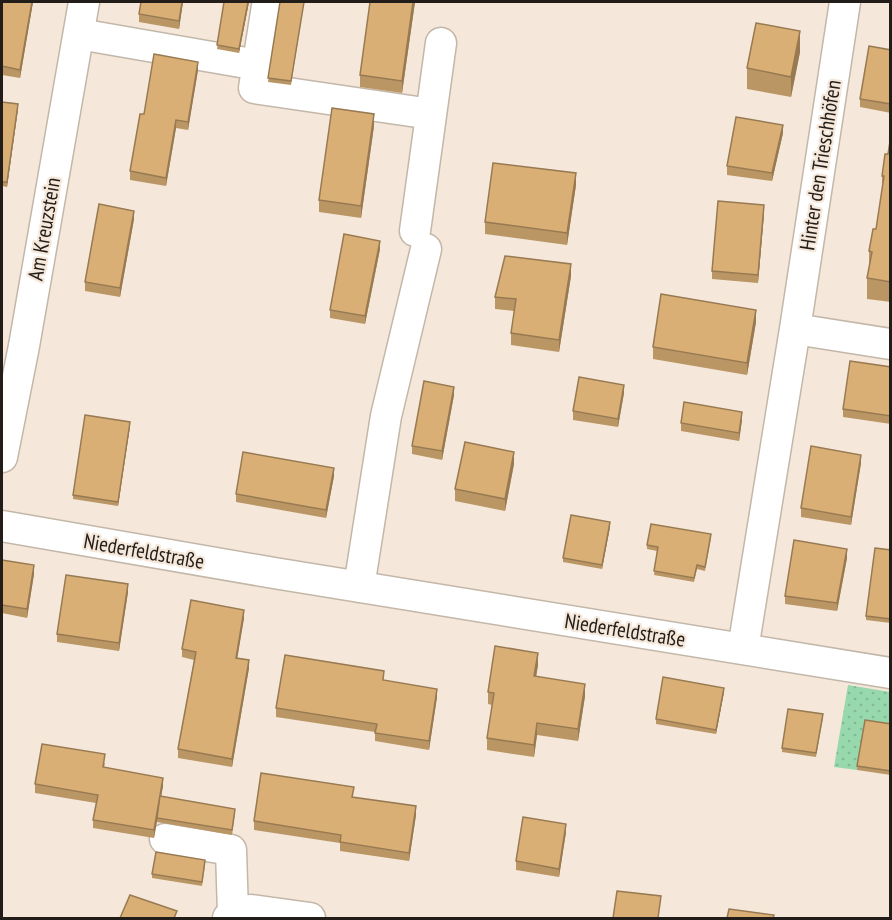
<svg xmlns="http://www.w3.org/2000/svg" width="892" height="920" viewBox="0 0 892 920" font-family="'PT Sans Narrow',sans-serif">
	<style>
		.park { fill: url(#park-dots) }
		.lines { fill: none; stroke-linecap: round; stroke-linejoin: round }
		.minor-casing { stroke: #c3b7a9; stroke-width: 33 }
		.minor { stroke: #fff; stroke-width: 30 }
		.wall { fill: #bb9665 }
		.shaded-wall { fill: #987a52 }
		.building { fill: #d9af75; stroke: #987a52; stroke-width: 1.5 }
		.labels { text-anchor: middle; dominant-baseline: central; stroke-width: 4.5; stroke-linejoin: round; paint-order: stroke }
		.street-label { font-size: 21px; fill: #221d18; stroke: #f5e8da }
	</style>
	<defs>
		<pattern id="park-dots" width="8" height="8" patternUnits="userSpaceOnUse" patternTransform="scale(1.5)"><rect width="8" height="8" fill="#98d8ad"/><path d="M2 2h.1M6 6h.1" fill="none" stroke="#83b994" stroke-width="1.8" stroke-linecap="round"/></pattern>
	</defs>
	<rect width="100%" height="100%" fill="#f5e8da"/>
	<path class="park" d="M848,685L890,692V728L865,724L857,770L834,767Z"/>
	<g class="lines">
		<defs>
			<path id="minor" d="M267,6L254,88L431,114
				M79,34L258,65
				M415,231L441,43
				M795,329L890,344
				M2,457L24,346L84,2
				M2,526L274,573L890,673
				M359,587L386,416L426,249
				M743,649L795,329L845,2
				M165,839L231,850L233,914L228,918
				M233,914L251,910L310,918"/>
		</defs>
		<use href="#minor" class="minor-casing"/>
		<use href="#minor" class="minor"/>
	</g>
	<path class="wall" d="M2,2H33L20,78L2,75Z
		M141,2H183L179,29L139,22V14Z
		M224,2H249L239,53L217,49Z
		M280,2H304L291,85L268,82Z
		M415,2L402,93L360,87V75Z
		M891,50V113L860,107V99Z
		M800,52L791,97L747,89V68Z
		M198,70L188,130L176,128L166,186L130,180V171L144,114Z
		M2,102L18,109L7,187L2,186Z
		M374,126L361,218L319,212V200Z
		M783,133L772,181L727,175V166Z
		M891,135V302L867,299V278L869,267V251L876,229L882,191V176L888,154Z
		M576,185L567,245L485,234V222Z
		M764,214L758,283L712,279V271Z
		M134,219L120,297L85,291V282Z
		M380,249L365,324L330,318V310Z
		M571,276L559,352L511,345V333L514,311L495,309V297Z
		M756,322L747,375L653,359V347Z
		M891,367V424L843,417V409Z
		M624,393L618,427L573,420V411Z
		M454,395L442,460L412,454V446Z
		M742,420L739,441L681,431V423Z
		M130,426L118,506L73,499V495Z
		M861,463L851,525L801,517V508Z
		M514,464L505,511L455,501V489Z
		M334,476L326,518L236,502V494Z
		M610,527L602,569L563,562V558Z
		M711,538L705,571L697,569L694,582L654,575L657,551L647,549V545Z
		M891,550V623L866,620V616Z
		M847,558L837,611L785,604V596Z
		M2,560L34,574L27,618L2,613Z
		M128,592L119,651L57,642V634Z
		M244,618L237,658L249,668L232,767L178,758V749L194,660L182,657V649Z
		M538,665L536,677L585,696L578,741L537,735L534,757L487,750V738L492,705L488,704V692Z
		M384,680L437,697L429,750L375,741V732L276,717V708Z
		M724,692L716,734L656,724V719Z
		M823,718L816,757L782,752V748Z
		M891,724V775L857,770V766Z
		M105,763L104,768L163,786L161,797L235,814L232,835L157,822V821L154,838L93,828V820L96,803L35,793V784Z
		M354,797L416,815L409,861L340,851V843L254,830V821Z
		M566,832L559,877L516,870V861Z
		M205,865L202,886L152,878V874Z"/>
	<path class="shaded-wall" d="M32,2H33L20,78V70Z
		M182,2H183L179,29V21Z
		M248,2H249L239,53V49Z
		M413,2H415L402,93V81Z
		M800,31V52L791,97V77Z
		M198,62V70L188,130V122Z
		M18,104V109L7,187V182Z
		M374,114V126L361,218V206Z
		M176,120V128L166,186V178Z
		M783,125V133L772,181V173Z
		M576,173V185L567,245V233Z
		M764,205V214L758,283V275Z
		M134,211V219L120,297V288Z
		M380,241V249L365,324V316Z
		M571,264V276L559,352V340Z
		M756,310V322L747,375V363Z
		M624,385V393L618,427V419Z
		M454,387V395L442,460V451Z
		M742,412V420L739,441V433Z
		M130,422V426L118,506V502Z
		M514,452V464L505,511V499Z
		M861,455V463L851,525V517Z
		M334,468V476L326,518V510Z
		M610,522V527L602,569V565Z
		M847,549V558L837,611V603Z
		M34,565V574L27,618V609Z
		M128,584V592L119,651V643Z
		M244,610V618L236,666V658Z
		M538,653V665L534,688V676Z
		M249,660V668L232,767V759Z
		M585,684V696L578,741V729Z
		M724,688V692L716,734V730Z
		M437,689V697L429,750V741Z
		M537,723V735L534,757V745Z
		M163,778V786L154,838V830Z
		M416,806V815L409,861V853Z
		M566,824V832L559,877V869Z"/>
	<path class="building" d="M2,2H32L20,70L2,66Z
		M141,2H182L179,21L139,14Z
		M224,2H248L239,49L217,45Z
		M280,2H304L291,81L268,78Z
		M370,2H413L402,81L360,75Z
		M756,23L800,31L791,77L747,68Z
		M869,46L891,50V104L860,99Z
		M154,54L198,62L188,122L176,120L166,178L130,171L140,114H144Z
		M2,102L18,104L7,182H2Z
		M332,108L374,114L361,206L319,200Z
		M736,117L783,125L772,173L727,166Z
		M891,135V282L867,278L872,252L869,251L873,229H876L884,176H882L885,154H888Z
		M493,163L576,173L567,233L485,222Z
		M718,201L764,205L758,275L712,271Z
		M99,204L134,211L120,288L85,282Z
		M344,234L380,241L365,316L330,310Z
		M505,256L571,264L559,340L511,333L516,299L495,297Z
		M661,294L756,310L747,363L653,347Z
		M850,361L891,367V416L843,409Z
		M579,377L624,385L618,419L573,411Z
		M424,381L454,387L442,451L412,446Z
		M684,402L742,412L739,433L681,423Z
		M85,415L130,422L118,502L73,495Z
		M465,442L514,452L505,499L455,489Z
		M811,446L861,455L851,517L801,508Z
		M243,452L334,468L326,510L236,494Z
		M571,515L610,522L602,565L563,558Z
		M651,524L711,534L705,567L697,565L694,578L654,571L658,547L647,545Z
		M794,540L847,549L837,603L785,596Z
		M875,548L891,550V619L866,616Z
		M2,560L34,565L27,609L2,605Z
		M66,575L128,584L119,643L57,634Z
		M191,600L244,610L236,658L249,660L232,759L178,749L196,652L182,649Z
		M495,646L538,653L534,676L585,684L578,729L537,723L534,745L487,738L494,693L488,692Z
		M285,655L384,671L383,680L437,689L429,741L375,733L377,724L276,708Z
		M663,677L724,688L716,730L656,719Z
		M788,709L823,714L816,753L782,748Z
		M865,720L891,724V771L857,766Z
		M42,744L105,754L103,767L163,778L154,830L93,820L98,795L35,784Z
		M261,773L354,787L352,797L416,806L409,853L340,842L341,835L254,821Z
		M160,796L235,809L232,830L157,818Z
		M523,817L566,824L559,869L516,861Z
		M156,852L205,860L202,882L152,874Z
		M617,891L661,896L658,918H613Z
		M130,895L177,911L174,918H120Z
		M729,909L774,915L773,918H727Z"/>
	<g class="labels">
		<g class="street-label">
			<text transform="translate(820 165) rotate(-81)">Hinter den Trieschhöfen</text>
			<text transform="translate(44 229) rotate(-80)">Am Kreuzstein</text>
			<text transform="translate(144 551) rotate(10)">Niederfeldstraße</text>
			<text transform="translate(625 630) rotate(9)">Niederfeldstraße</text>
		</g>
	</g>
	<rect width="892" height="920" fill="none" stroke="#221d18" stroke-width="6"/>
</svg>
